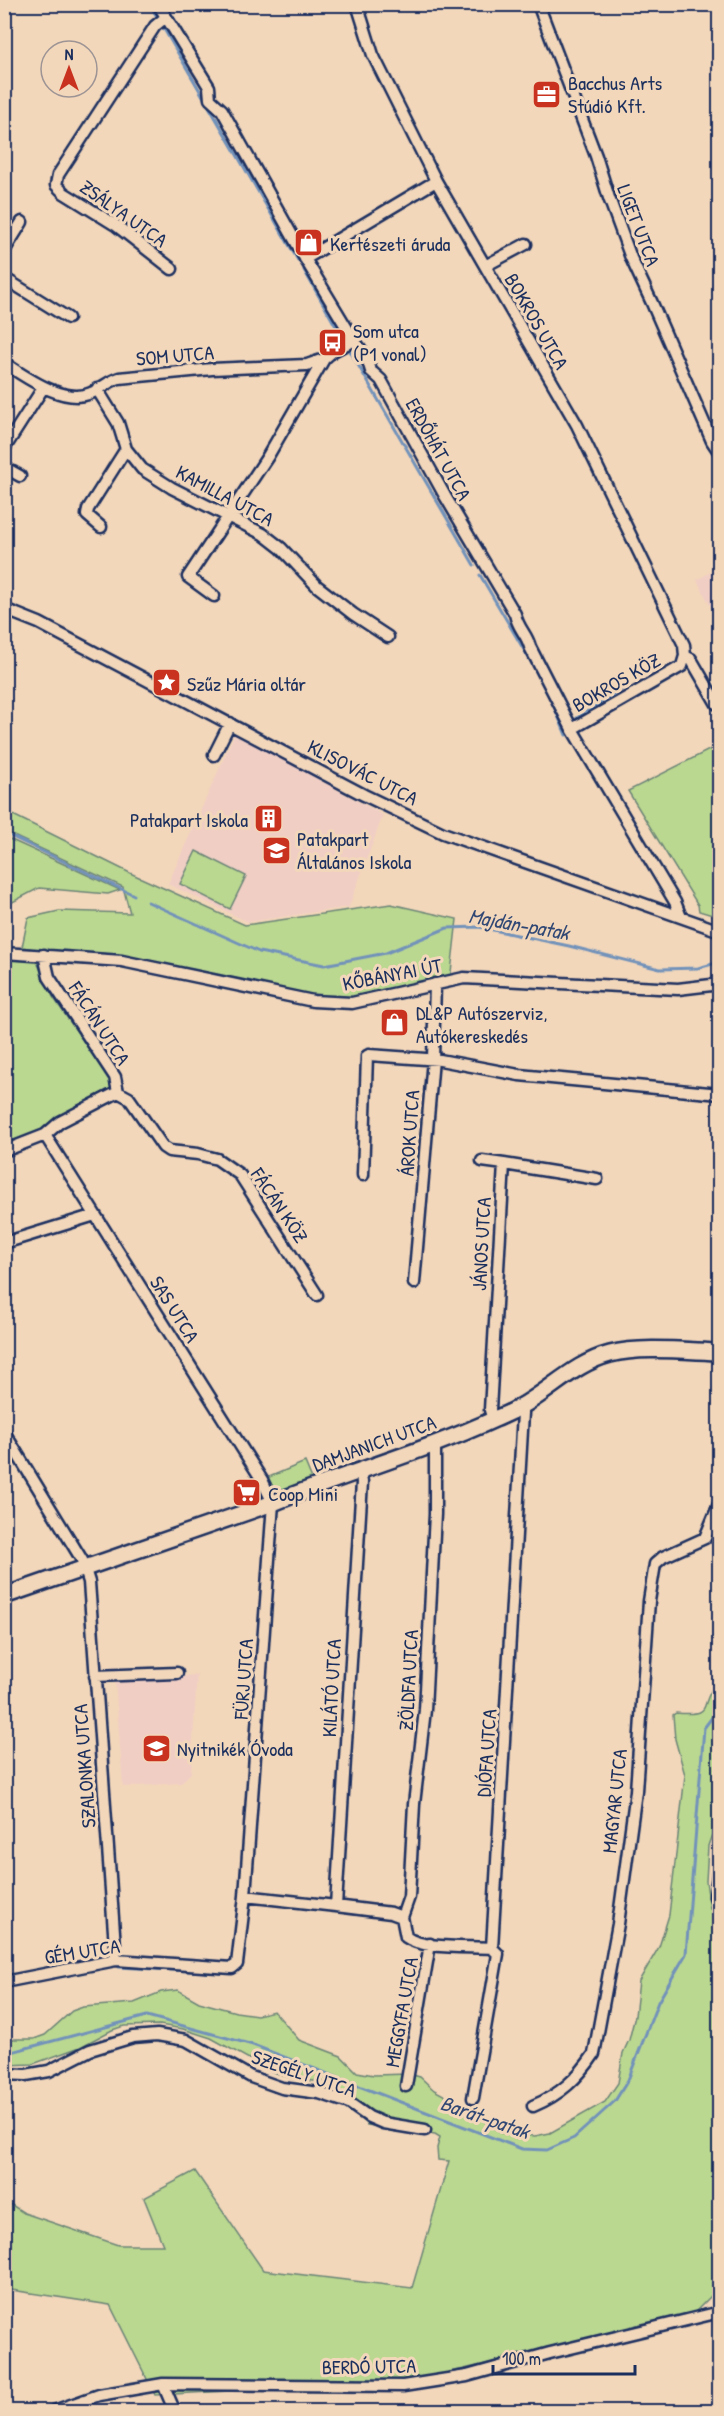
<svg xmlns="http://www.w3.org/2000/svg" width="724" height="2416" viewBox="0 0 724 2416" font-family="'Patrick Hand',sans-serif">
	<style>
		.built { fill: #f0cec4 }
		.green { fill: #bbd890; stroke: #6b8477; stroke-width: 1.5 }
		.lines { fill: none; stroke-linecap: round; stroke-linejoin: round }
		.stream { stroke: #7292ba; stroke-width: 3 }
		.street-casing { stroke: #1b2f5e; stroke-width: 15 }
		.secondary-casing { stroke: #1b2f5e; stroke-width: 20 }
		.street { stroke: #f3d7ba; stroke-width: 10 }
		.secondary { stroke: #f3d7ba; stroke-width: 15 }
		.labels { text-anchor: middle; dominant-baseline: central; stroke-width: 6; stroke-linejoin: round; paint-order: stroke }
		.poi-label { font-size: 20px; fill: #1b2f5e; stroke: #f3d7ba; text-anchor: start }
		.street-label { font-size: 20px; fill: #1b2f5e; stroke: #f3d7ba }
		.water-label { font-size: 21px; font-style: italic; fill: #314875; stroke: #f3d7ba }
	</style>
	<rect width="100%" height="100%" fill="#f3d7ba"/>
	<filter id="ink" filterUnits="userSpaceOnUse"><feTurbulence type="fractalNoise" baseFrequency=".0167" numOctaves="2"/><feDisplacementMap in="SourceGraphic" scale="12" xChannelSelector="R" yChannelSelector="G"/><feConvolveMatrix kernelMatrix="1 2 1 2 8 2 1 2 1" color-interpolation-filters="sRGB"/></filter>
	<g filter="url(#ink)">
		<path class="built" d="M719,567V623L697,580Z
			M235,733L383,815L349,907L248,922L168,884Z
			M197,1675L191,1773L181,1783L123,1787L115,1680Z"/>
		<path class="green" d="M719,745V917L699,911L698,905L628,791Z
			M5,811L130,873L245,925L391,904L457,919L450,981L352,1003L22,947L28,918L59,911L130,913L123,887L5,832Z
			M5,837L120,890L108,894L39,888L5,906Z
			M196,851L246,876L230,909L180,884Z
			M4,958L36,960L53,997L118,1092L4,1151Z
			M305,1462L315,1486L273,1503L262,1480Z
			M715,1685H719L718,1817L708,1846L706,1881L710,1909L720,1914V2287L692,2315L413,2381L155,2395L110,2305L5,2289L4,2200L24,2213L118,2245H163L144,2198L195,2171L263,2270L412,2288L449,2161L438,2160L437,2148L440,2137L435,2134L367,2125L324,2082L294,2079L271,2071L211,2038L183,2029L160,2025L124,2026L112,2030L80,2047L33,2064L5,2065V2039H34L45,2035L72,2011L83,2007L134,2003L161,1992L178,1990L199,2002L236,2012L257,2015L274,2011L299,2040L341,2056L357,2072L374,2075L409,2074L420,2077L434,2090L479,2114L487,2123L502,2133L535,2136L550,2133L605,2102L618,2083L623,2053L629,2040L635,2016L639,1981L659,1947L669,1915L685,1775L675,1739L673,1715L676,1713C715,1716 698,1707 715,1685Z"/>
		<g class="lines">
			<path class="stream" d="M149,4L156,15
				M164,29L299,262
				M304,270L342,337
				M350,351L474,565
				M480,575L540,677
				M553,704L566,735
				M577,718L622,689
				M4,833L134,895
				M148,902L259,952L324,965L386,953L447,928L479,927L569,946L660,969L698,968L720,962
				M119,1967L225,1973
				M4,2054L147,2016L253,2045L522,2149L547,2150L574,2138L615,2101L628,2080L658,2002L686,1954L704,1728L720,1707"/>
			<defs>
				<path id="street" d="M158,4L209,87L210,99L222,110L307,262L354,340L367,358L371,371L381,380L445,496L515,614C518,629 527,634 530,647L572,729L675,902L681,917
					M357,4L373,55L436,181L577,425L684,645L685,656L682,666L572,729
					M538,4L596,156L609,198L631,258L652,303L712,441L720,453
					M166,17L155,26L58,175L56,185L64,193L117,226L172,269
					M4,251L22,222
					M305,259L436,181
					M485,266L526,244
					M4,278L68,318
					M4,363C26,377 64,405 91,393C101,389 107,382 119,378L212,369L307,365L324,359L333,351L354,340
					M97,389L118,423L126,449L142,469L172,488L263,534L281,548L317,586L353,614L388,637
					M4,449L43,388
					M4,467L20,476
					M101,527L87,515L88,509L126,449
					M214,596L188,577L268,456L324,359
					M4,609L39,623L364,795L443,833L720,931
					M685,656L691,659L717,704
					M214,755L230,723
					M4,953L122,961L313,1001L352,1003L464,978L678,989L720,984
					M118,1092L129,1098L163,1147L169,1151L198,1154L217,1159L240,1175L317,1295
					M4,1151L45,1135L60,1122L118,1092L115,1077L49,977L44,955
					M482,1161L504,1164
					M363,1175L367,1056L369,1055L440,1060L519,1075L720,1094
					M4,1243L95,1215
					M414,1283L433,1059L435,984
					M493,1420L490,1410L504,1164L597,1179
					M4,1432L82,1560L89,1582L116,1960
					M435,1444V1514L425,1710L414,1804L409,1897L402,1917L406,1937C423,1950 470,1946 492,1948
					M95,1676L177,1673
					M245,1896L336,1906L391,1913L402,1917
					M715,1897L720,1861
					M336,1906L362,1482L360,1473
					M4,1982L116,1960L232,1968L237,1964L245,1896L273,1503L262,1480L45,1135
					M4,2074L26,2075L49,2071L90,2050L133,2037L157,2035L186,2040L251,2077L282,2088L319,2093L349,2103L369,2117L383,2123L425,2130
					M406,2086L430,1944
					M473,2098L498,1954L492,1948L523,1413L520,1407
					M533,2106C560,2095 578,2078 594,2054L618,1924L636,1791L649,1601L655,1564L663,1557L705,1538L720,1502
					M163,2384L175,2412
					M51,2412L99,2395L163,2384L403,2386L467,2376L550,2353L720,2312"/>
				<path id="secondary" d="M4,1596L273,1503C347,1473 423,1452 495,1419C504,1415 512,1412 520,1407C551,1390 575,1363 610,1354C641,1346 687,1351 720,1352"/>
			</defs>
			<use href="#street" class="street-casing"/>
			<use href="#secondary" class="secondary-casing"/>
			<use href="#street" class="street"/>
			<use href="#secondary" class="secondary"/>
		</g>
	</g>
	<defs>
		<symbol id="office-square" viewBox="-11 -11 22 22"><rect x="-9" y="-9" width="18" height="18" rx="4" fill="#c8321e" stroke="#f3d7ba"/><path d="M-6-3h4V-5.5h4V-3h4V5H-6ZM-1-4.5V-3h2v-1.5ZM-6 0V1H6V0Z" fill="#fff"/></symbol>
		<symbol id="shop-square" viewBox="-11 -11 22 22"><rect x="-9" y="-9" width="18" height="18" rx="4" fill="#c8321e" stroke="#f3d7ba"/><path d="M-5-2.5h2.3a2.7 3.5 0 0 1 5.4 0H5L5.5 6h-11ZM-1.5-2.5h3a1.5 2.3 0 0 0-3 0Z" fill="#fff"/></symbol>
		<symbol id="bus-square" viewBox="-11 -11 22 22"><rect x="-9" y="-9" width="18" height="18" rx="4" fill="#c8321e" stroke="#f3d7ba"/><path d="M-5-6H5V4H4V6H2V4H-2V6H-4V4H-5ZM-3.5-4V0h7V-4ZM-3.5 1.2v1.5H-2V1.2ZM2 1.2v1.5H3.5V1.2Z" fill="#fff"/></symbol>
		<symbol id="sight-square" viewBox="-11 -11 22 22"><rect x="-9" y="-9" width="18" height="18" rx="4" fill="#c8321e" stroke="#f3d7ba"/><path d="M0-6L1.8-2.2L6-1.7L2.9 1.2L3.7 5.4L0 3.3L-3.7 5.4L-2.9 1.2L-6-1.7L-1.8-2.2Z" fill="#fff"/></symbol>
		<symbol id="building-square" viewBox="-11 -11 22 22"><rect x="-9" y="-9" width="18" height="18" rx="4" fill="#c8321e" stroke="#f3d7ba"/><path d="M-4-6H4V6H1V3H-1V6H-4ZM-2.5-4.3h1.7v1.8h-1.7ZM.8-4.3h1.7v1.8H.8ZM-2.5-1h1.7V.8h-1.7ZM.8-1h1.7V.8H.8Z" fill="#fff"/></symbol>
		<symbol id="school-square" viewBox="-11 -11 22 22"><rect x="-9" y="-9" width="18" height="18" rx="4" fill="#c8321e" stroke="#f3d7ba"/><path d="M0-5L7-2L0 1L-7-2ZM-4 1L0 2.5L4 1V4Q0 6-4 4Z" fill="#fff"/></symbol>
		<symbol id="supermarket-square" viewBox="-11 -11 22 22"><rect x="-9" y="-9" width="18" height="18" rx="4" fill="#c8321e" stroke="#f3d7ba"/><path d="M-6-5.5h2.5l.6 2H6L4.5 2H-2.5L-4.4-4H-6ZM-1.5 3.2a1.3 1.3 0 1 0 .1 0ZM3 3.2a1.3 1.3 0 1 0 .1 0Z" fill="#fff"/></symbol>
	</defs>
	<g fill-rule="evenodd">
		<use href="#office-square" x="530" y="78" width="33" height="33"/>
		<use href="#shop-square" x="292" y="226" width="33" height="33"/>
		<use href="#bus-square" x="316" y="326" width="33" height="33"/>
		<use href="#sight-square" x="150" y="666" width="33" height="33"/>
		<use href="#building-square" x="252" y="802" width="33" height="33"/>
		<use href="#school-square" x="260" y="834" width="33" height="33"/>
		<use href="#shop-square" x="378" y="1006" width="33" height="33"/>
		<use href="#supermarket-square" x="230" y="1476" width="33" height="33"/>
		<use href="#school-square" x="140" y="1732" width="33" height="33"/>
	</g>
	<g class="labels">
		<g class="poi-label">
			<text x="568" y="82">Bacchus Arts<tspan x="568" dy="23">Stúdió Kft.</tspan></text>
			<text x="330" y="243">Kertészeti áruda</text>
			<text x="353" y="330">Som utca<tspan x="353" dy="23">(P1 vonal)</tspan></text>
			<text x="187" y="683">Szűz Mária oltár</text>
			<text x="248" y="819" text-anchor="end">Patakpart Iskola</text>
			<text x="297" y="838">Patakpart<tspan x="297" dy="23">Általános Iskola</tspan></text>
			<text x="416" y="1012">DL&amp;P Autószerviz,<tspan x="416" dy="23">Autókereskedés</tspan></text>
			<text x="268" y="1493">Coop Mini</text>
			<text x="177" y="1748">Nyitnikék Óvoda</text>
		</g>
		<g class="street-label">
			<text transform="translate(124 213) rotate(35)">ZSÁLYA UTCA</text>
			<text transform="translate(639 225) rotate(69)">LIGET UTCA</text>
			<text transform="translate(537 321) rotate(60)">BOKROS UTCA</text>
			<text transform="translate(175 355) rotate(-5)">SOM UTCA</text>
			<text transform="translate(439 449) rotate(61)">ERDŐHÁT UTCA</text>
			<text transform="translate(225 495) rotate(28)">KAMILLA UTCA</text>
			<text transform="translate(616 682) rotate(-30)">BOKROS KÖZ</text>
			<text transform="translate(363 772) rotate(27)">KLISOVÁC UTCA</text>
			<text transform="translate(392 974) rotate(-11)">KŐBÁNYAI ÚT</text>
			<text transform="translate(100 1023) rotate(57)">FÁCÁN UTCA</text>
			<text transform="translate(409 1133) rotate(-86)">ÁROK UTCA</text>
			<text transform="translate(280 1205) rotate(56)">FÁCÁN KÖZ</text>
			<text transform="translate(481 1244) rotate(-87)">JÁNOS UTCA</text>
			<text transform="translate(175 1309) rotate(58)">SAS UTCA</text>
			<text transform="translate(374 1443) rotate(-20)">DAMJANICH UTCA</text>
			<text transform="translate(243 1679) rotate(-86)">FÜRJ UTCA</text>
			<text transform="translate(408 1680) rotate(-87)">ZÖLDFA UTCA</text>
			<text transform="translate(331 1688) rotate(-87)">KILÁTÓ UTCA</text>
			<text transform="translate(486 1753) rotate(-86)">DIÓFA UTCA</text>
			<text transform="translate(84 1766) rotate(-94)">SZALONKA UTCA</text>
			<text transform="translate(614 1801) rotate(-84)">MAGYAR UTCA</text>
			<text transform="translate(82 1951) rotate(-9)">GÉM UTCA</text>
			<text transform="translate(401 2012) rotate(-80)">MEGGYFA UTCA</text>
			<text transform="translate(304 2073) rotate(19)">SZEGÉLY UTCA</text>
			<text transform="translate(369 2366) rotate(-1)">BERDÓ UTCA</text>
		</g>
		<g class="water-label">
			<text transform="translate(519 924) rotate(10)">Majdán-patak</text>
			<text transform="translate(485 2117) rotate(19)">Barát-patak</text>
		</g>
	</g>
	<rect width="724" height="2416" fill="none" stroke="#f3d7ba" stroke-width="24"/>
	<rect x="12" y="12" width="700" height="2392" fill="none" stroke="#1b2f5e" stroke-width="2" filter="url(#ink)"/>
	<g transform="translate(69 69)"><circle r="28" fill="#f3d7ba" stroke="#9d9495" stroke-width="1.5"/>
	<path d="M0-4.5L10 22L0 15L-10 22Z" fill="#c8321e"/>
	<text y="-9" font-size="16" font-weight="bold" text-anchor="middle" fill="#1b2f5e">N</text>
	</g>
	<path d="M493 2365v9h142v-9" fill="none" stroke="#1b2f5e" stroke-width="3"/>
	<text x="502" y="2365" font-size="18" fill="#1b2f5e" stroke="#f3d7ba" stroke-width="4.5" paint-order="stroke">100 m</text>
</svg>
